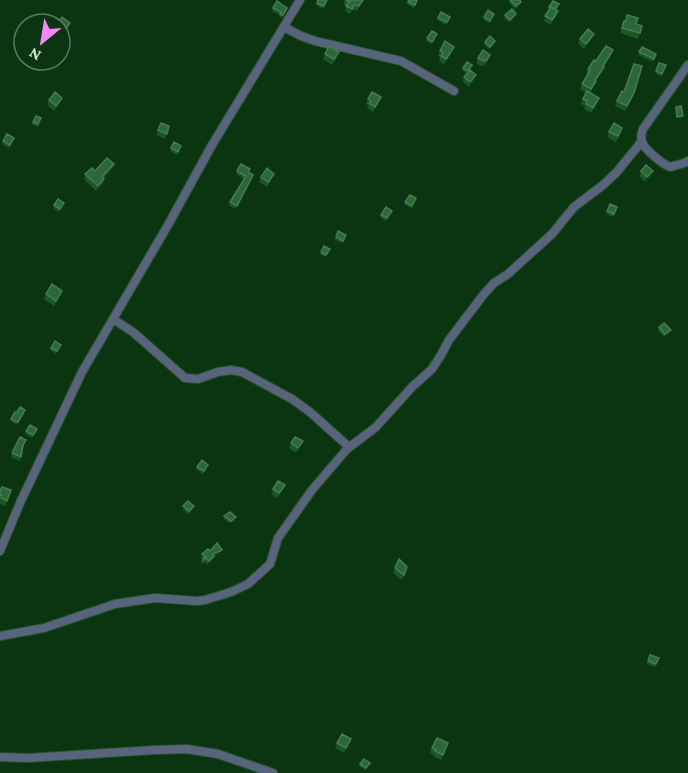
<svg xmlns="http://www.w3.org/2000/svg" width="688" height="773" viewBox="0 0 688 773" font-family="'Crimson Pro',serif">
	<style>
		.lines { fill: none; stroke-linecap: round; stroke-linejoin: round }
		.minor-casing { stroke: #2a522f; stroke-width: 10 }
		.minor { stroke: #58637c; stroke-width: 8 }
		.wall { fill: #195825 }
		.shaded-wall { fill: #0b4315 }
		.building { fill: #2c6837; stroke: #467c4f; stroke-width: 1.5 }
	</style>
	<rect width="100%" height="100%" fill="#0b3511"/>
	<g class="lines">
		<defs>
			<path id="minor" d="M284,27L301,36L315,41L401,61L454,91
				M688,65L643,129C641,134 640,139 643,144C647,151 663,165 671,167C677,164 682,165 688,161
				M113,319L133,332L185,378L198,379L218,372L231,370L242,372L292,399L310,412L349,447
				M0,551L20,503L82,372L168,225L212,145L300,0
				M0,636L44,628L115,604L155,598L197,601L205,600L231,592L248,584L270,564L278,538L312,490L347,449L376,427L412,387L432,369L441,355L449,340L484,294L494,283L508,274L552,234L574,207L603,185L616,173L642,141
				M0,757L28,758L154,750L187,749L218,754L273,773"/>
		</defs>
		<use href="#minor" class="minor-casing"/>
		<use href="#minor" class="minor"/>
	</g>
	<path class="wall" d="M318,0H327L323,9L316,5Z
		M345,0H363L357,11L352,10L350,14L345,11L346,6L343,4Z
		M409,0H418L414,8L407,4Z
		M510,0L520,4L515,9L509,2Z
		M549,7H558L556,10L558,11L556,16L550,25L544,21L549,11L548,10Z
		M273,8L286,10L282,18L279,16L280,15L272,11Z
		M441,12L450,17L446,25L437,20Z
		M494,14L489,23L483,19L484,17Z
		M505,15L515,16L509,22L504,18Z
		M624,21L642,26L638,39L620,33Z
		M60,24L68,28L63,36L60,33Z
		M436,36L431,44L426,41L427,38Z
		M580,39H592L584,49L578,44Z
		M485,42L494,44L489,49L484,44Z
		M642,47L656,54L653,62L638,55Z
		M613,50L611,55L604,66L603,72L596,81L590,93L597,103L591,113L584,109L585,106L581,104L586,93L580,89L587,75L586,74L588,69L596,61Z
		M440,51L452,52L444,64L439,61L440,57L438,56Z
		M325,54L337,57L332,65L323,59Z
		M490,55L488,60L484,66L482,65L481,66L476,63L478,58Z
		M659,63L666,65L661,76L655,73Z
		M472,65L467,74L462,70L463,68Z
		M464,77L474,80L469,87L463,82Z
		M62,98L60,103L54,111L47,105L49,100Z
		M632,98L625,111L615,106L617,101Z
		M368,99L379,102L373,112L367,108L368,105L366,104Z
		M36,116L41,118L38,127L32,124Z
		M161,123L169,126L165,139L156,135Z
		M609,132L621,133L616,142L607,137Z
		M14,138L9,148L2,144L3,141Z
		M181,146L177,155L170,151L171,148Z
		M112,170L104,179L103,184L96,191L84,179L85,174L95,171Z
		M237,171L248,172L253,175L235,209L229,205L244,179L236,174Z
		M641,171H653L651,176L645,182L639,176Z
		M261,177L272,179L267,187L259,182Z
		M416,198L411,208L405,205V202Z
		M610,204L617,207L613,217L606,214Z
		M54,205H63L59,212L53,208Z
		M392,211L386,221L380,217L381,215Z
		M338,231L346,235L342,243L335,240Z
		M330,249L325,257L320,254L321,252Z
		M62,291L54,306L44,299L46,294Z
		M659,327L670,332L664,337L658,330Z
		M60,347L56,354L50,350L51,348Z
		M25,410L17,425L10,421L11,419L17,412Z
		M26,431L36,432L32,438L25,434Z
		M20,437L26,440L23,448L20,461L11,457Z
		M303,441L296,453L289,448L291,443Z
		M208,465L203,474L196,469L197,467Z
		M285,485L283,490L277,498L271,494L273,489Z
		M11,490L5,506L0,504V491Z
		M183,506L193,509L188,514L183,509Z
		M224,516L235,520L230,523L224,519Z
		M222,550L221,554L214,557L213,560L207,565L205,562L201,564L203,560L201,558L202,554L210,551Z
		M407,567L402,580L393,573L395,568Z
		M650,655L659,658L655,667L647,664Z
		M351,739L344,753L335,748L337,743Z
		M448,743L441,760L433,756L434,755L430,753L432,748Z
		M360,764L369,765L365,770L359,766Z"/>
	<path class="shaded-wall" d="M594,34L592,39L584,49L586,44Z
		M604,67L603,72L596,81L589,95L595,80Z
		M476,75L474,80L469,87L470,82Z
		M62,98L60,103L54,111L56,106Z
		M683,116L682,118L676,119L677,117Z
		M114,164L112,170L100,183L102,177Z
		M653,171L651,176L645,182L647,177Z
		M104,179L103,184L96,191L98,186Z
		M222,550L221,554L214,557L213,560L207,565L213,554Z"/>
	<path class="building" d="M318,0H327L324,6L317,3Z
		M346,0H363L359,6L354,5L352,9L346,6L349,2Z
		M409,0H417L415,5L408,2Z
		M510,0H520L521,2L516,6Z
		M277,1L287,8L283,15L280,14L281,12L273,8Z
		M553,1L559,4L555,9L551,7L550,8L549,7Z
		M551,7L558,11L552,20L545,16Z
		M512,9L516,14L510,20L505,15Z
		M488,10L494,14L490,21L484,17Z
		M441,12L450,17L447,22L438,18Z
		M627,15L638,18L636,24L642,26L640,33L622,28L624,21H626Z
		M62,17L70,23L65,30L60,27V24H57Z
		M588,29L594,34L586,44L580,39Z
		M432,31L437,34L432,42L427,38Z
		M490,36L495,41L490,47L485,42Z
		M445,41L454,47L446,59L441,56L443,52L440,51Z
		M329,46L339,52L334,59L325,54Z
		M606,46L613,50L603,66L604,67L595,80L596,81L591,89L582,84L590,71L588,69L594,60L596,61Z
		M642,47L656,54L654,59L639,52Z
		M483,50L490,55L486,61L484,60L483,61L478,58Z
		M467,62L472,65L468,71L463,68Z
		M659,63L666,65L662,74L656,71Z
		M634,64L642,66L634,93L627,106L617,101L622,91L624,92Z
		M470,70L476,75L470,82L464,77Z
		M587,91L599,98L593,108L586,104L587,101L583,99Z
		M55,92L62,98L56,106L49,100Z
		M372,92L381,97L375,107L369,103L371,101L368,99Z
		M681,106L683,116L677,117L676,107Z
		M36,116L41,118L38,124L33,122Z
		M161,123L169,126L167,134L158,130Z
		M614,123L622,128L618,136L609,132Z
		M7,134L14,138L10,145L3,141Z
		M174,142L181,146L178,152L171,148Z
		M107,158L114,164L102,177L104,179L98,186L85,174L92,168L95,171Z
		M241,164L250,169L248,172L253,175L237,206L230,202L246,176L237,171Z
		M646,165L653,171L647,177L641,171Z
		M267,168L274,174L268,182L261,177Z
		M410,195L416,198L412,206L405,202Z
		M58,199L64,203L60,209L54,205Z
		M610,204L617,207L614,214L607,211Z
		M386,207L392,211L387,218L381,215Z
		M338,231L346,235L343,241L336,237Z
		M324,246L330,249L326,255L321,252Z
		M52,284L62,291L56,301L46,294Z
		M664,323L671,330L665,334L659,327Z
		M55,341L61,345L57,351L51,348Z
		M20,407L25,410L18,422L11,419L15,412H17Z
		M30,425L37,429L33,435L26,431Z
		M20,437L26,440L23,445L21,457L12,453Z
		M295,437L303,441L298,448L291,443Z
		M202,460L208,465L204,471L197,467Z
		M278,481L285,485L279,493L273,489Z
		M2,487L11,490L7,501L1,498L2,496L0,495V491Z
		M188,501L194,506L189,511L183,506Z
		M230,512L236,517L231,521L224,516Z
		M217,543L222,550L213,554L214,556L209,561L206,558L203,560L205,556L202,554L208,549L210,551Z
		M399,559L407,567L404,575L395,568Z
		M650,655L659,658L656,664L648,661Z
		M342,734L351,739L346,748L337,743Z
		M437,738L448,743L443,755L435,751L436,750L432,748Z
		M364,759L370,763L366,768L360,764Z"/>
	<g transform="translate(42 42) rotate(210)"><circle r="28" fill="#0b3511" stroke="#597d5d" stroke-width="1.5"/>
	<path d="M0-4.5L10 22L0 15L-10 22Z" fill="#f18af4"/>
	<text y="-9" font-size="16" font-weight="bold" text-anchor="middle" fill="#ceeace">N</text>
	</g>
</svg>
